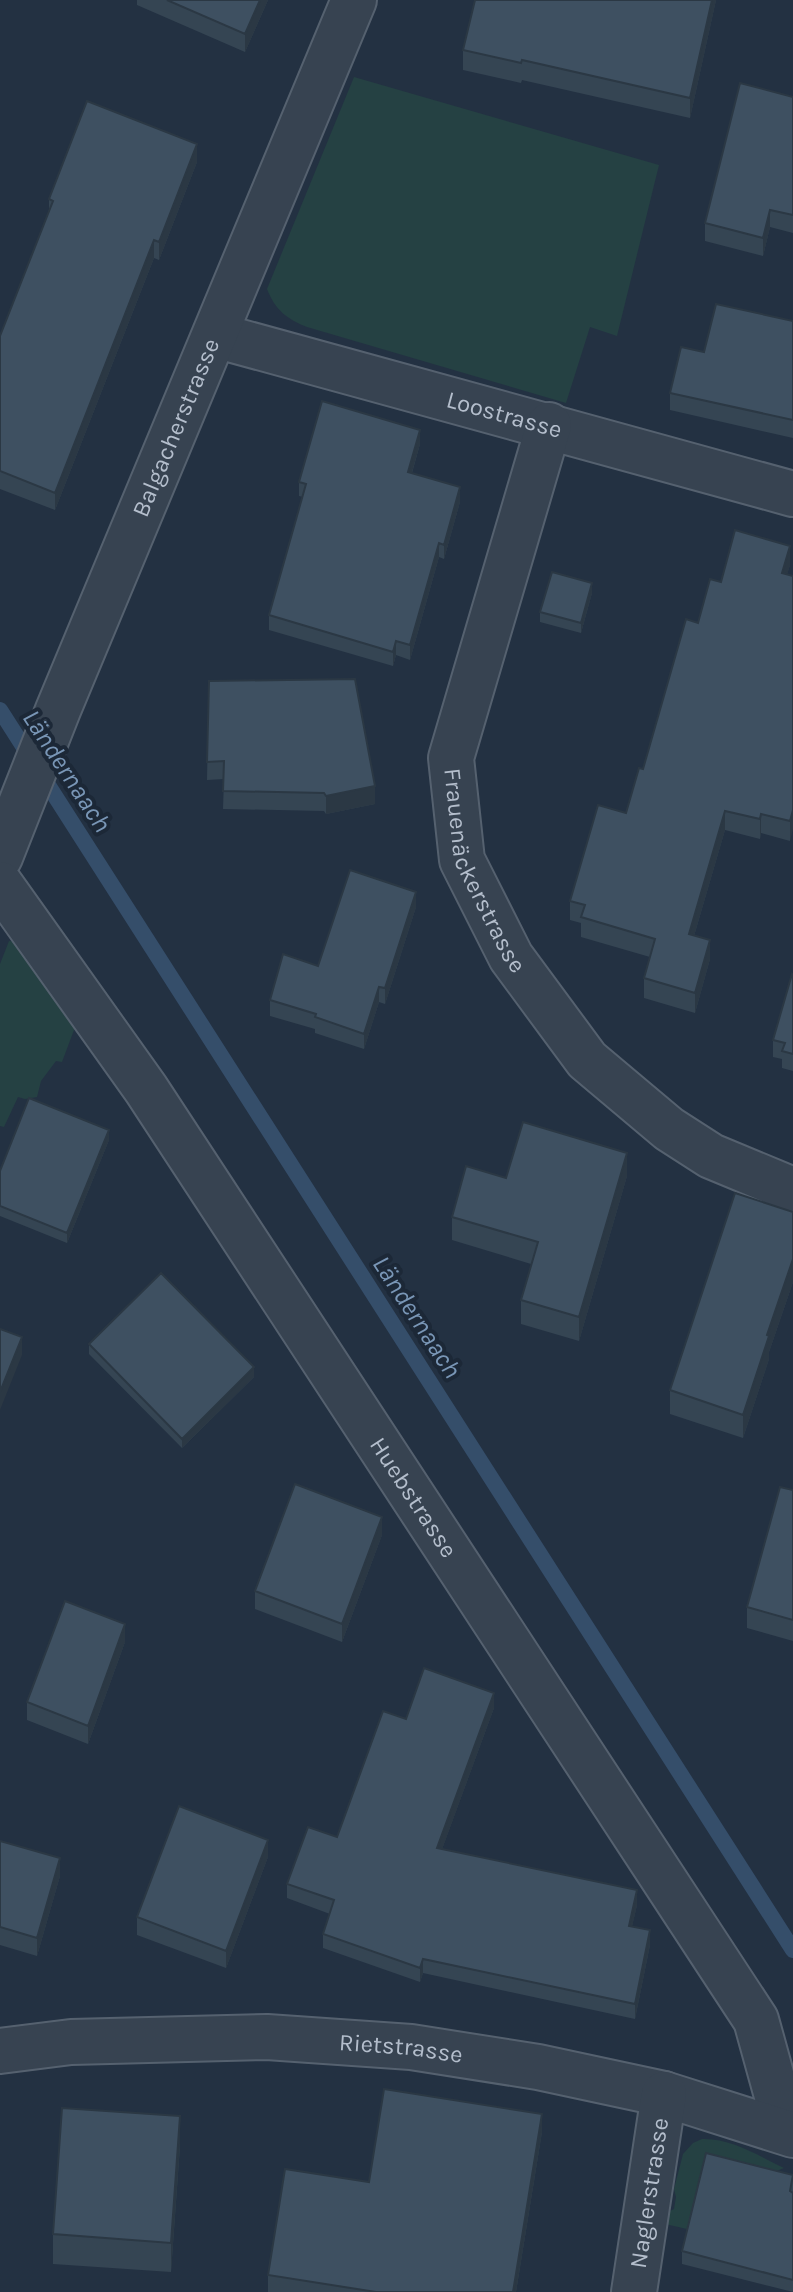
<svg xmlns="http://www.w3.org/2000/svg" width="793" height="2292" viewBox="0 0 793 2292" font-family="Karla,sans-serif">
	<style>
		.green { fill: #254143 }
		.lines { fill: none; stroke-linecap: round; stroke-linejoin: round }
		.stream { stroke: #354e6a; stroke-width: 16 }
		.minor-casing { stroke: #55616f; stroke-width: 48 }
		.minor { stroke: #374351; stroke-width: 44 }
		.wall { fill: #354553 }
		.shaded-wall { fill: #2b3844 }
		.building { fill: #3e5061; stroke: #2b3844; stroke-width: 2 }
		.labels { text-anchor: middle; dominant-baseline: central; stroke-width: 8; stroke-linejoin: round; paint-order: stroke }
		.street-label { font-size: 24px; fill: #b4becc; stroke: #1c2837 }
		.water-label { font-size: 26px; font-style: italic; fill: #7996b6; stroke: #1c2837 }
	</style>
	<rect width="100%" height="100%" fill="#233142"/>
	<path class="green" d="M354,77L659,165L617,336L590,327L566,403L307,327C287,319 275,310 267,289Z
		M9,941L22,942L77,1022L62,1062L56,1061L41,1081L37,1097L25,1099L18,1097L4,1127L0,1126V964Z
		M702,2139C731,2138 759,2156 784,2168L774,2172L705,2162L687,2229L665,2224L670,2211L674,2209L676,2197L674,2189L683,2154L693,2143Z"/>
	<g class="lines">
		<path class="stream" d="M0,710L793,1950"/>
		<defs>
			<g id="minor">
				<path id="s1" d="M215,335L793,494"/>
				<path id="s2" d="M549,425L451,758L462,860L511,957L587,1060L669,1129L711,1156L793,1190"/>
				<path id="s3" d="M0,857L58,710L354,0"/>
				<path id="s4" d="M0,884L146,1089L756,2020L787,2132"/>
				<path id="s5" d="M0,2051L71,2042L267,2037L411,2047L538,2067L664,2094L793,2135"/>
				<path id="s6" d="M634,2292L664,2094"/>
			</g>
		</defs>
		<use href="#minor" class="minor-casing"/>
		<use href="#minor" class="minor"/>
	</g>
	<path class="wall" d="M137,0H268L245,52L137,5Z
		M716,0L690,118L522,80L521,83L463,70V50Z
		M793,97V233L770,227L763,256L705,241V223Z
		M197,162L159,260L154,258L55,510L0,489V336L49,210V199Z
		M793,321V438L670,410V393L704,352Z
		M420,444L412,473L460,502L444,559L439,557L410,660L396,655L393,666L269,630V615L303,497L299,496V482Z
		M790,565L787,574L793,576L790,841L761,833L760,839L725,830L694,936L710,959L695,1013L644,998V978L650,957L581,937V923L570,920V901L626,813L698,623L721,582Z
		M592,593L581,633L540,622V612Z
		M209,681L375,804L326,814L324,811L223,809L224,779L207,780Z
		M416,907L385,1004L379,1002L364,1049L315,1033V1029L270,1016V1000L318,966Z
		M793,975V1071L782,1068V1059L773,1057V1040Z
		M109,1140L67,1243L0,1216V1171Z
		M627,1176L579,1341L521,1324V1300L531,1264L452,1240V1217L506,1178Z
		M793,1212V1282L769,1352V1359L743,1438L670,1414V1390Z
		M89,1344L254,1377L182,1448L89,1354Z
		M793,1490V1641L747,1628V1607Z
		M382,1535L342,1642L255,1609V1591Z
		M125,1642L88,1744L27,1720V1702Z
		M494,1708L442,1849L637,1905L632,1926L650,1945L635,2019L423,1973L420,1982L323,1948V1934L330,1914L287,1898V1884L337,1837L406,1719Z
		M0,1841L60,1876L37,1956L0,1945Z
		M268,1857L226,1968L137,1935V1917Z
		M542,2132L516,2292H268V2275L369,2182Z
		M180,2146L171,2272L53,2264V2234Z
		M793,2175V2292L682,2264V2251Z"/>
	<path class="shaded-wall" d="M260,0H268L245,52V34Z
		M712,0H716L690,118V98Z
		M197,144V162L159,260V242Z
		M770,210V227L763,256V238Z
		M154,240V258L55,510V493Z
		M420,430V444L408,486V472Z
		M460,487V502L444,559V545Z
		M439,543V557L410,660V645Z
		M790,546V565L782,592V573Z
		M592,583V593L581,633V623Z
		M396,641V655L393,666V652Z
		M375,786V804L326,814V796Z
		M793,810V829L790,841V821Z
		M725,811V830L689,953V934Z
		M761,814V833L760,839V819Z
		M416,892V907L385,1004V988Z
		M710,940V959L695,1013V993Z
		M379,987V1002L364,1049V1034Z
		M109,1130V1140L67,1243V1233Z
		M627,1153V1176L579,1341V1317Z
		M793,1259V1282L769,1352V1359L743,1438V1415L767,1335Z
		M22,1337V1355L0,1410V1392Z
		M254,1367V1377L182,1448V1439Z
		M382,1517V1535L342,1642V1624Z
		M125,1624V1642L88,1744V1726Z
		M494,1693V1708L437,1863V1848Z
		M268,1840V1857L226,1968V1951Z
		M60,1858V1876L37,1956V1938Z
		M637,1890V1905L629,1940V1926Z
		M650,1930V1945L635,2019V2004Z
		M423,1959V1973L420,1982V1968Z
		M542,2114V2132L516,2292H513Z
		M180,2116V2146L171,2272V2243Z"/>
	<path class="building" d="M167,0H260L245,34Z
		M475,0H712L690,98L522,60L521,63L463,50Z
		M740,83L793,97V215L770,210L763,238L705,223Z
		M87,101L197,144L159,242L154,240L55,493L0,471V336L53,201L49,199Z
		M716,304L793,321V420L670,393L681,347L704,352Z
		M322,401L420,430L408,472L460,487L444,545L439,543L410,645L396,641L393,652L269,615L306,484L299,482Z
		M735,530L790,546L782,573L793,576V810L790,821L761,814L760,819L725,811L689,934L710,940L695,993L644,978L655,939L581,917L585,905L570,901L598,805L626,813L639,768L643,769L686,619L698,623L710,579L721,582Z
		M552,572L592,583L581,623L540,612Z
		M355,679L375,786L326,796L324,793L223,791L224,761L207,762L209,681Z
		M350,870L416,892L385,988L379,987L364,1034L315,1017L316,1014L270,1000L283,954L318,966Z
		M792,974L793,975V1054L782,1051L785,1043L773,1040Z
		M29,1098L109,1130L67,1233L0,1206V1171Z
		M523,1122L627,1153L579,1317L521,1300L538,1242L452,1217L466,1166L506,1178Z
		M735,1193L793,1212V1259L767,1335L769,1336L743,1415L670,1390Z
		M161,1273L254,1367L182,1439L89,1344Z
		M0,1329L22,1337L0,1392Z
		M295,1484L382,1517L342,1624L255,1591Z
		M780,1487L793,1490V1620L747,1607Z
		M65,1601L125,1624L88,1726L27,1702Z
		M424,1668L494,1693L437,1848L637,1890L629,1926L650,1930L635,2004L423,1959L420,1968L323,1934L334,1900L287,1884L308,1827L337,1837L383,1711L406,1719Z
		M179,1806L268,1840L226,1951L137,1917Z
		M0,1841L60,1858L37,1938L0,1927Z
		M384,2089L542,2114L513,2292H376L268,2275L285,2169L369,2182Z
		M62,2108L180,2116L171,2243L53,2234Z
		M706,2153L793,2175L790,2191L793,2193V2280L682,2251Z"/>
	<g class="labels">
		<g class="street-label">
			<text stroke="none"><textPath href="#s1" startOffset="300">Loostrasse</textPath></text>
			<text stroke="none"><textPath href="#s3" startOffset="464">Balgacherstrasse</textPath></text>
			<text stroke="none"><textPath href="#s2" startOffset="466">Frauenäckerstrasse</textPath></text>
			<text stroke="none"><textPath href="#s4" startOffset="740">Huebstrasse</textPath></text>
			<text stroke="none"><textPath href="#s5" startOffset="402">Rietstrasse</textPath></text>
			<text stroke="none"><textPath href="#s6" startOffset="100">Naglerstrasse</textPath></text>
		</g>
		<g class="water-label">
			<text transform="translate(67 771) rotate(57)">Ländernaach</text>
			<text transform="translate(417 1317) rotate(57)">Ländernaach</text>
		</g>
	</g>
</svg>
